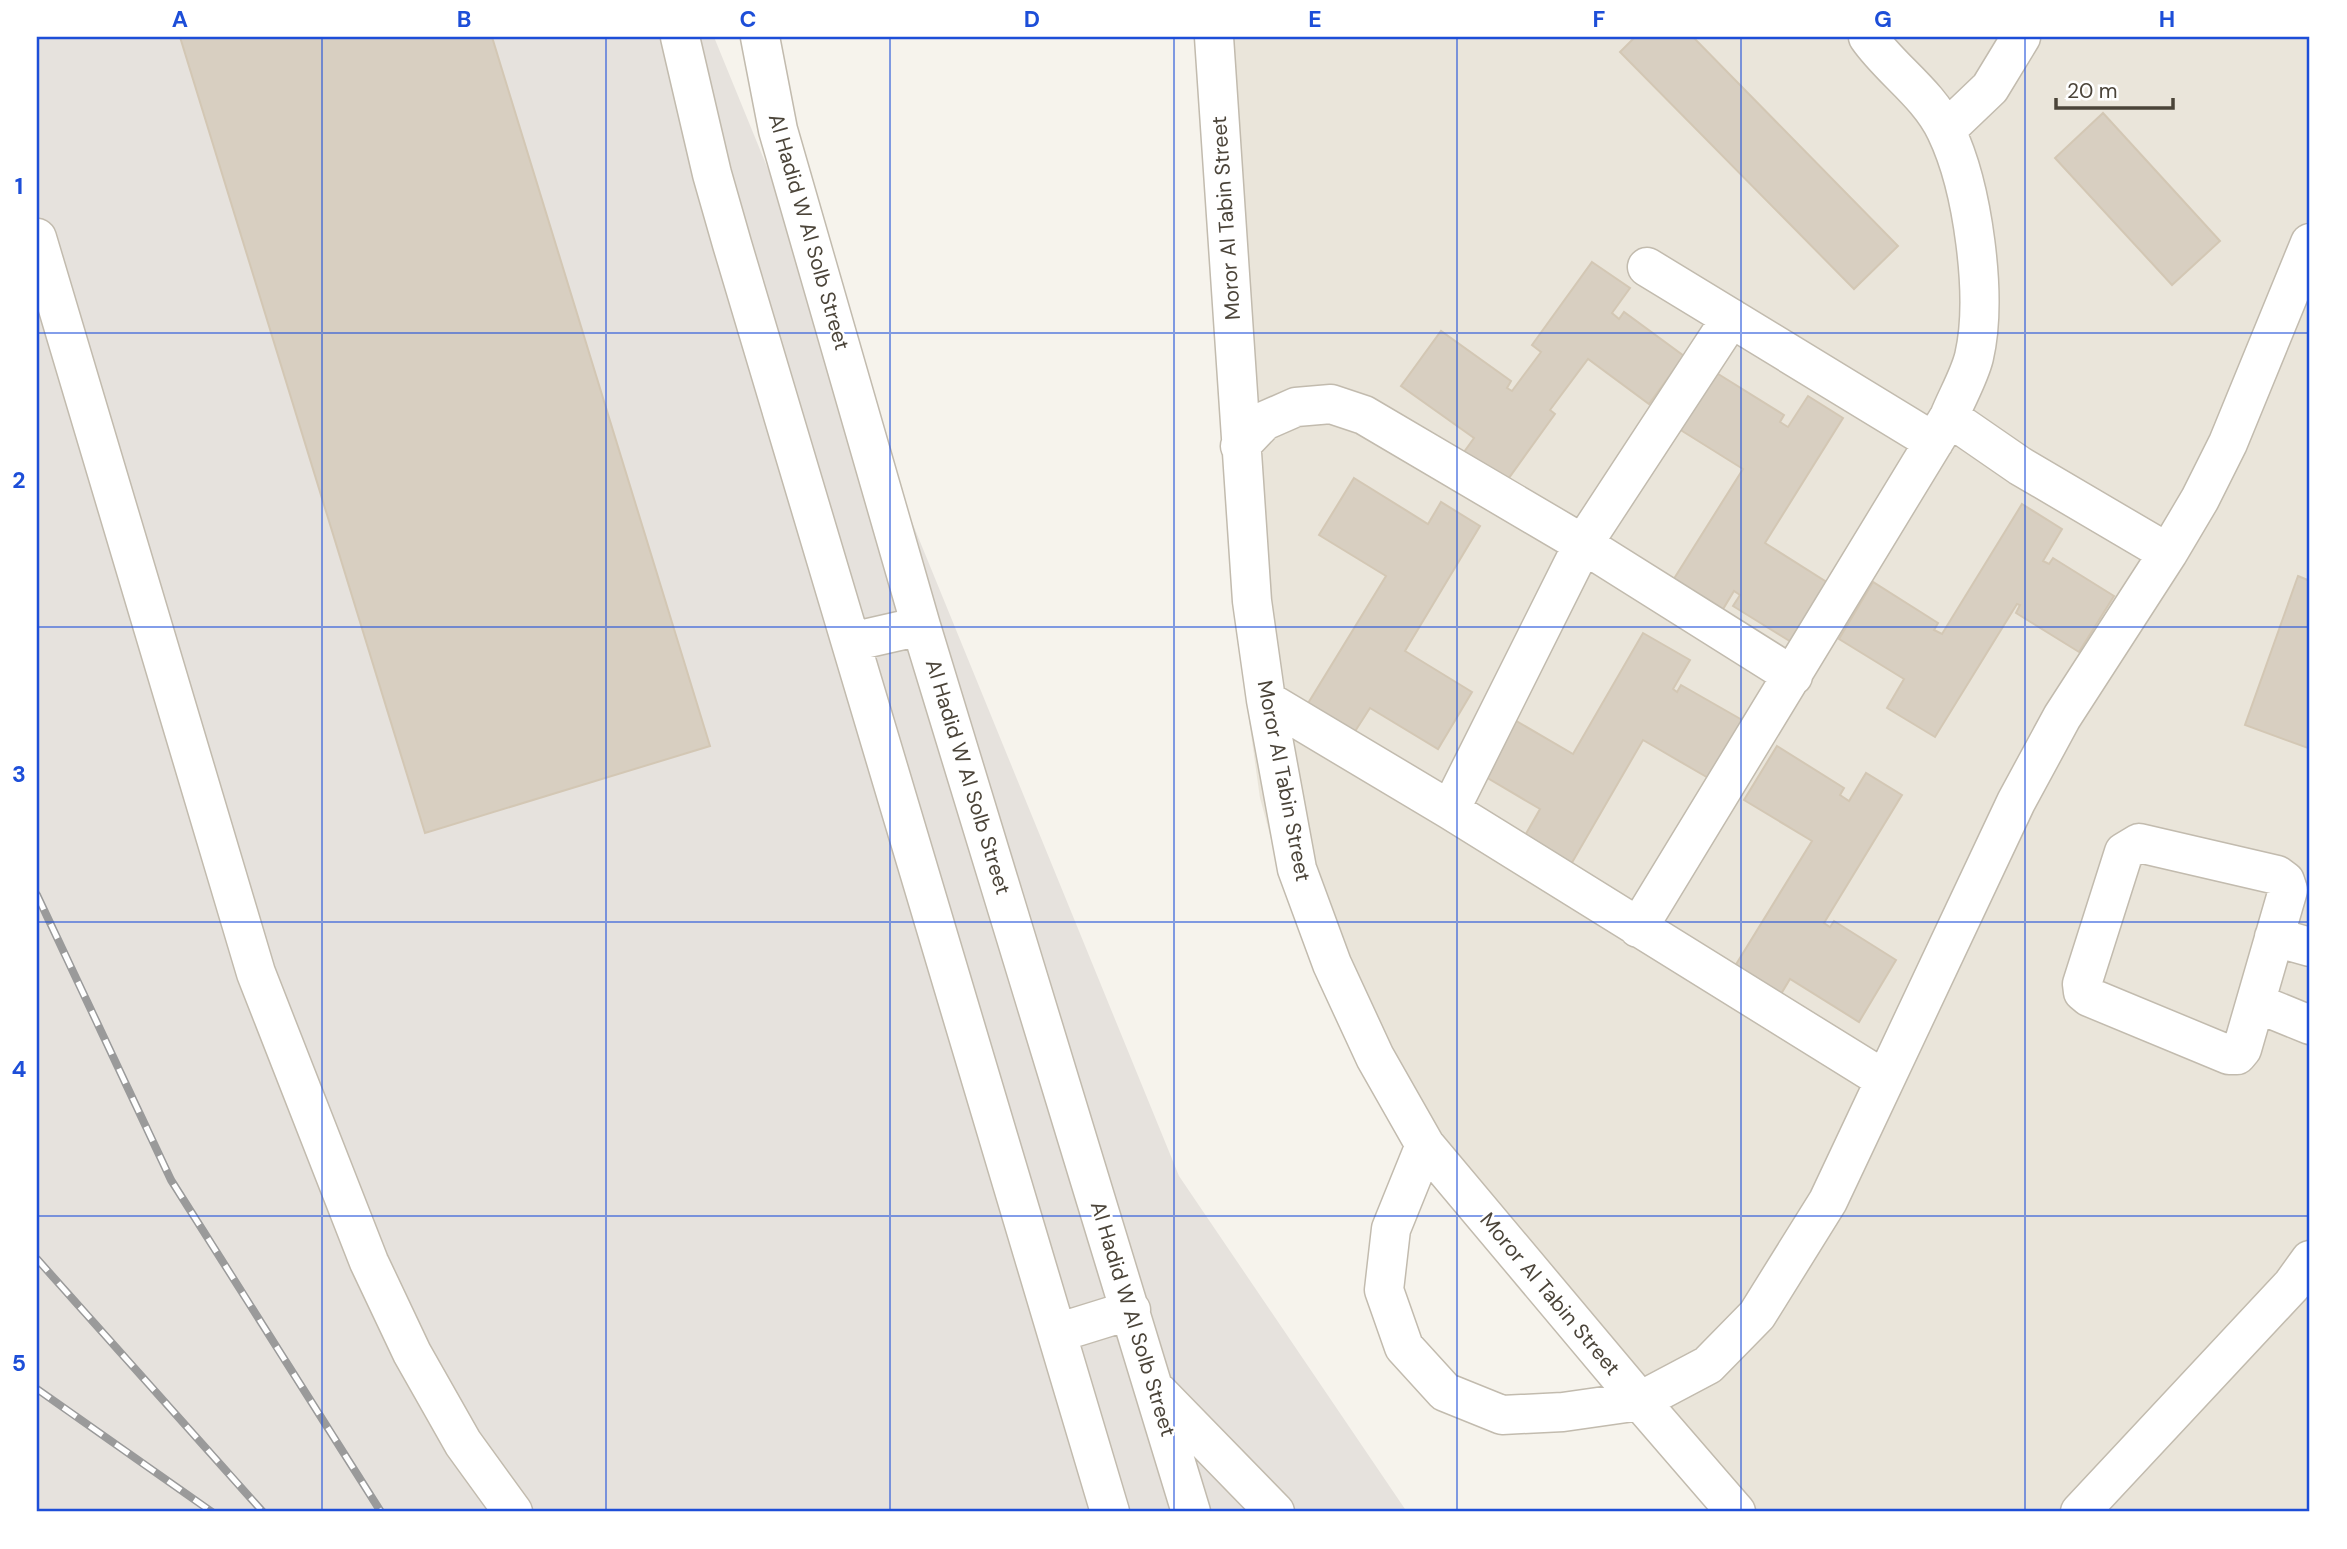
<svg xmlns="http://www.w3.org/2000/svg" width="2347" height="1549" viewBox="0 0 2347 1549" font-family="'DM Sans',sans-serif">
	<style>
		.residential { fill: #eae5da }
		.industrial { fill: #e6e2dd }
		.building { fill: #d8cfc1; stroke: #d3c7b4; stroke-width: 2 }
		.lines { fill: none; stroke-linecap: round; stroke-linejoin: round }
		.minor-casing { stroke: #c2bbae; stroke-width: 41 }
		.minor { stroke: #fff; stroke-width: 38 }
		.rail-casing { stroke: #9a9a9a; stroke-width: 8 }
		.rail { stroke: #fff; stroke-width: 5; stroke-dasharray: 16; stroke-linecap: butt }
		.grid { fill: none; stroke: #1d4ed8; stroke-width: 2; stroke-opacity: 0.55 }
		.labels { text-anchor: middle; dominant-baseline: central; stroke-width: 5; stroke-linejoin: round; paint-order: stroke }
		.street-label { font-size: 21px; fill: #4b4439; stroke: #fff }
		.neatline { fill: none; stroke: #1d4ed8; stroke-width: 2.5 }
		.grid-label { font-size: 23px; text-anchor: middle; font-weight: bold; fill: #1d4ed8 }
	</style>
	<rect width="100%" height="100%" fill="#f6f3ec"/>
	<path class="residential" d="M1200,37H2310V1512H1720L1406,1128L1319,985L1288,901L1260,798L1241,663Z"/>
	<path class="industrial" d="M37,37H714L1179,1176L1407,1512H37Z"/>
	<path class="building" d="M180,37H492L710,746L425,833Z
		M1635,37H1693L1898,246L1854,289L1620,52Z
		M2103,113L2220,241L2172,285L2055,158Z
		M1592,262L1630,288L1612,313L1619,319L1624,312L1684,356L1649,404L1588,359L1550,410L1555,414L1501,489L1459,459L1474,438L1401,386L1441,331L1511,381L1507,388L1512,391L1541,352L1532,345Z
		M1715,372L1784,415L1780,422L1788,427L1808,396L1843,418L1765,543L1833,586L1796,645L1733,606L1740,595L1734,591L1714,624L1665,593L1743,469L1679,429Z
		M1354,478L1428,524L1441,502L1480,526L1405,651L1472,692L1438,749L1370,708L1354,733L1307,705L1386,576L1319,535Z
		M2022,504L2062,529L2043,561L2049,564L2053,558L2114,596L2079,652L2016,613L2020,605L2017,604L1935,737L1887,708L1904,679L1839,639L1873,582L1938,623L1934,630L1942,634Z
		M2298,576L2310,581V741L2308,748L2245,725Z
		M1643,633L1690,660L1673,689L1677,692L1681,685L1744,721L1710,779L1643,740L1566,873L1519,846L1540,809L1474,770L1506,715L1573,754Z
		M1777,746L1844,788L1840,795L1849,801L1866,773L1902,795L1824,923L1830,927L1834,921L1896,960L1859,1022L1790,979L1778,999L1732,971L1812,841L1744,800Z"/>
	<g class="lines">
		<defs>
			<path id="minor" d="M680,37L712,174L732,244L1110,1512
				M760,37L778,130L921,626L1191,1512
				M1214,37L1252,601L1266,700L1297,869L1332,964L1375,1057L1425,1145L1640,1401L1736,1512
				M1946,130L1990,88L2021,37
				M37,238L256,973L369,1262L412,1353L463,1443L513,1512
				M1647,267L1934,442
				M1949,417L2020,466L2168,553
				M1240,446L1264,421L1296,407L1331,404L1364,415L1583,544L1793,676
				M851,642L921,626
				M1266,700L1450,810L1885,1080
				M1450,810L1583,544L1731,318
				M2139,843L2277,875L2285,881L2288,890L2242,1049L2237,1055H2229L2089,997L2083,992L2082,984L2124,852Z
				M1638,928L1949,417C1957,397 1969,377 1974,357C1988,297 1973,187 1946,131C1928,93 1891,70 1868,37
				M2274,937L2310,947
				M2256,1003L2310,1025
				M1425,1145L1391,1229L1384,1290L1404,1347L1445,1392L1502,1415L1563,1412L1640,1401L1708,1365L1757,1315L1828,1201L2016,802L2062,717L2168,553L2200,499L2228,443L2310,243
				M1057,1333L1131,1310
				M1158,1392L1275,1512
				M2080,1512L2292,1285L2310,1260"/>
		</defs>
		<use href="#minor" class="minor-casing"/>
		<use href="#minor" class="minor"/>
		<defs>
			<path id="rail" d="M37,895L171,1180L381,1512
				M37,1259L263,1512
				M37,1389L212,1512"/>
		</defs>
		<use href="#rail" class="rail-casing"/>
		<use href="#rail" class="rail"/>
	</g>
	<path class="grid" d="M322,37V1512M606,37V1512M890,37V1512M1174,37V1512M1457,37V1512M1741,37V1512M2025,37V1512M37,333H2310M37,627H2310M37,922H2310M37,1216H2310"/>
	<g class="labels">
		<g class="street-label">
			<text transform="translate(1226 218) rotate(-94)">Moror Al Tabin Street</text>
			<text transform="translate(809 232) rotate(74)">Al Hadid W Al Solb Street</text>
			<text transform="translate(968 777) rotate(73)">Al Hadid W Al Solb Street</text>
			<text transform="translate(1284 781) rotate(79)">Moror Al Tabin Street</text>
			<text transform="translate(1550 1294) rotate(50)">Moror Al Tabin Street</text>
			<text transform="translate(1133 1319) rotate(73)">Al Hadid W Al Solb Street</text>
		</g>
	</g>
	<rect width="2347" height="1549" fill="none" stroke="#ffffff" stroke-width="77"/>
	<path d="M2056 98v10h117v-10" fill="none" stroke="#4b4439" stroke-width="3.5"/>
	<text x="2067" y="98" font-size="21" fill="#4b4439" stroke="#ffffff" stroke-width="5" paint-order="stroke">20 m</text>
	<rect x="38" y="38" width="2270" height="1472" class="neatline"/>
	<g class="grid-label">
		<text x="180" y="27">A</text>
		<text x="464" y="27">B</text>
		<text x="748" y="27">C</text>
		<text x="1032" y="27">D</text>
		<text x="1315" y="27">E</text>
		<text x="1599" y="27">F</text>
		<text x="1883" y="27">G</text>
		<text x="2167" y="27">H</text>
		<text x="19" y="194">1</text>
		<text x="19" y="488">2</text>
		<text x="19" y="782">3</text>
		<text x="19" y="1077">4</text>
		<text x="19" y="1371">5</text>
	</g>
</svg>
